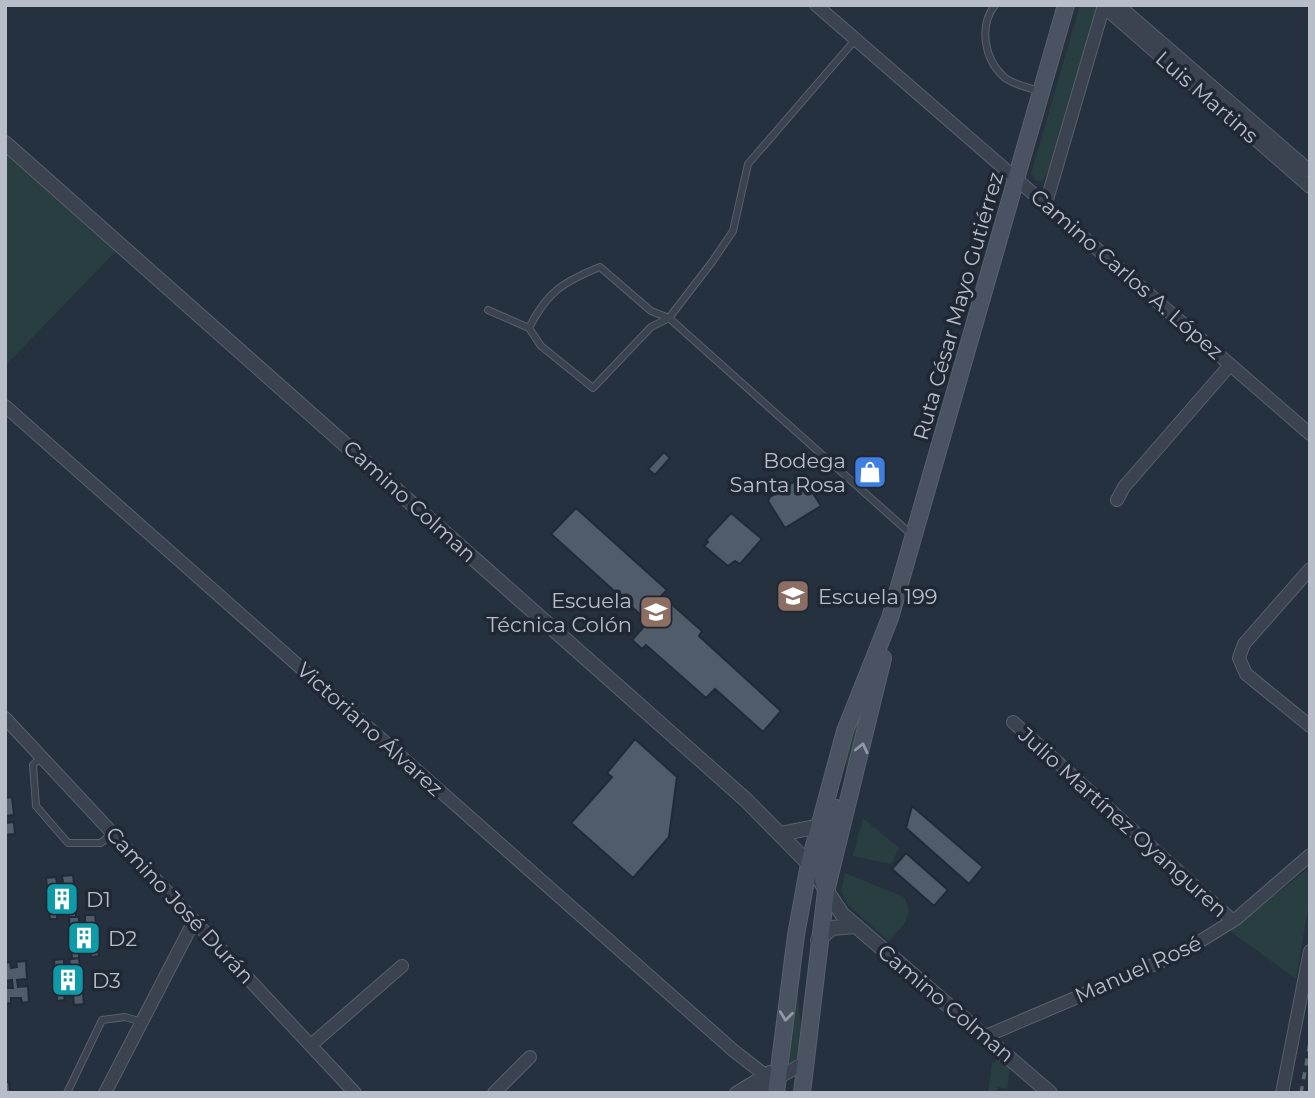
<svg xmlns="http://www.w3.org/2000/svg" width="1315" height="1098" viewBox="0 0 1315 1098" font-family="Montserrat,sans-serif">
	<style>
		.green { fill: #283e40 }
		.building { fill: #505c69; stroke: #212a36; stroke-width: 2 }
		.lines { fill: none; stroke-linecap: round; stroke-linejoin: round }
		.service-casing { stroke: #58616c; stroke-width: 8 }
		.minor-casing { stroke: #58616c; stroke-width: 14 }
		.tertiary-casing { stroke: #58616c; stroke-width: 16 }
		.secondary-casing { stroke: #58616c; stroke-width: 18 }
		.service { stroke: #3a434f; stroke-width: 6 }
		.minor { stroke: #3a434f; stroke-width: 12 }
		.tertiary { stroke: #3a434f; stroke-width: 14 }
		.secondary { stroke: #495361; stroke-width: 16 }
		.rail { stroke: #5d6875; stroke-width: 3.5; stroke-dasharray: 7 7; stroke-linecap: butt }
		.oneway { stroke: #9099a5 }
		.labels { text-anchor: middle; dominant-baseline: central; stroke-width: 7; stroke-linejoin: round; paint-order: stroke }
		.street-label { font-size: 21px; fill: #b7bec9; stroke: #1f2834 }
		.poi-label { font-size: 21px; fill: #b7bec9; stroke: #1f2834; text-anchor: start }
	</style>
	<rect width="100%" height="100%" fill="#26313f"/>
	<path class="green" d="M1080,5H1099L1048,171L1042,181H1036L1031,174Z
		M5,152L116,251L5,366Z
		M864,708L845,785L847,750Z
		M863,818L899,848L891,864L853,856Z
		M1310,867V897L1296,979L1230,931Z
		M845,873L904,897C916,916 902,927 889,941L848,905L841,891Z
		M804,935L798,996L801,1027L798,1057L789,1065Z
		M996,1060H1001L1010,1068L1007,1089L998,1087L997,1093H988L992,1064Z"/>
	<path class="building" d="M664,452L670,458L655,475L648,469Z
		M800,478L804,479L821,506L785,528L768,501L770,497Z
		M576,508L667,590L658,599L663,604L667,600L702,631L699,636L781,711L763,732L715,689L706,698L646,645L642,649L632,640L653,616L647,611L643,617L551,534Z
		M731,513L762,539L740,564L735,561L728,566L704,546L708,542L706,540Z
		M635,739L677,777L669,837L633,878L571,823L612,777L607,773Z
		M12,797L14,815L5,816V798Z
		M912,806L983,867L969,884L906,828Z
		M14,822L15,834L5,835V823Z
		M906,853L948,890L934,906L892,869Z
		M73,875L75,894L64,895L65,902L75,901L76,917H69L68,913L57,914V919H50L48,904L59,903L58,896L48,897L46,878L56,877L57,883L63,882L62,876Z
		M85,915H95L97,933L86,934L87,942L97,941L99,956L91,957L90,952L79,953V958L72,959L71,943L81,942V935L70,936L69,917H79V922H85Z
		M79,958L81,976H71L72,984L82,983L84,1004L74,1005L73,995H64L65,1000L57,1001L56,985L66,984L65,977L55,978L54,960L64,959V965L70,964L69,959Z
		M26,961L27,979L17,980L18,987L28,986L29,1002L22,1003L21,998H11V1003L5,1004V988H13L12,980L5,981V963L10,962L11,968L17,967L16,962Z
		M5,1082H9L10,1093H5Z"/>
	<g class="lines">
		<defs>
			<path id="service" d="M995,5C978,27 985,60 1004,77C1013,85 1031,88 1042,92
				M488,310L529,328C547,292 563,282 600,267L651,311L669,318L912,535
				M529,328L541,346L593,388L651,327L669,318L712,262L733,231L748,164L855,40
				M41,757L33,765L36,806L68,843H101L112,833
				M67,1093L102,1020L125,1017L142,1022"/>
			<path id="minor" d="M816,5L1310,434
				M1118,5L1310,171
				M1104,7L1310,187
				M1046,203L1104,5
				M5,406L734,1051L765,1075
				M1117,500L1124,487L1230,365
				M1310,569L1244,644L1239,658L1246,674L1310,726
				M5,718L355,1093
				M1013,722L1233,921
				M986,1036L1181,953L1236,919L1310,855
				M311,1045L402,966
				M105,1093L194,921
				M494,1093L530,1057
				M736,1093L770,1072
				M752,1093L804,1063
				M1282,1093L1310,951"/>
			<path id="tertiary" d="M5,143L746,800L809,864L842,914L1050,1093
				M780,834L820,826
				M818,940L832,928L855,926"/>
			<path id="secondary" d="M825,888L821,867L836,808
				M776,1093L796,935L809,864L845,731L890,618L1066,5
				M802,1093L826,891L883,658"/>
		</defs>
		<use href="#service" class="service-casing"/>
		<use href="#minor" class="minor-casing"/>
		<use href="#tertiary" class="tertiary-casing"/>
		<use href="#secondary" class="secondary-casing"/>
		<use href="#service" class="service"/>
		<use href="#minor" class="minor"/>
		<use href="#tertiary" class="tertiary"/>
		<use href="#secondary" class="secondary"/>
		<path class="rail" d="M1301,1093L1310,1043"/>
	</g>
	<defs><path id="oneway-chevron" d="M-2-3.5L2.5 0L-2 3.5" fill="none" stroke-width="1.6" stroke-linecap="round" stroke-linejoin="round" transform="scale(1.75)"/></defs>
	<g class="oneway">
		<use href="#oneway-chevron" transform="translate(862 748) rotate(-77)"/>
		<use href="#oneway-chevron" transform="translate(786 1016) rotate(97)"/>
	</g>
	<defs>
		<symbol id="shop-square" viewBox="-11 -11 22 22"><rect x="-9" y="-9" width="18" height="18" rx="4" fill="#3f7fe0" stroke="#1f2834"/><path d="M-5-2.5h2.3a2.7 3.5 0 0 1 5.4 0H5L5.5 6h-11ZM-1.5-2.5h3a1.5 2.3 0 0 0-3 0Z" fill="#fff"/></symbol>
		<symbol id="school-square" viewBox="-11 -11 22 22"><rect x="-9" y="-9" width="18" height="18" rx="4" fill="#8d6e63" stroke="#1f2834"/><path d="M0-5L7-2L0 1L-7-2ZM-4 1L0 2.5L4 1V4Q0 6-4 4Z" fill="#fff"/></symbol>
		<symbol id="building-square" viewBox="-11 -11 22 22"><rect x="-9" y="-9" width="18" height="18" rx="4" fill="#0f9aa8" stroke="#1f2834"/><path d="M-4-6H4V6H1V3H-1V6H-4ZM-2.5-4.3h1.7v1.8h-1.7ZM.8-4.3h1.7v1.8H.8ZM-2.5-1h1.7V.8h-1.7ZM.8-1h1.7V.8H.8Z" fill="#fff"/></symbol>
	</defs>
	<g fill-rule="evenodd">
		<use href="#shop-square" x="851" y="453" width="38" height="38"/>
		<use href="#school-square" x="774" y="577" width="38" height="38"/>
		<use href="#school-square" x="637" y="593" width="38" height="38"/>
		<use href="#building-square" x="43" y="880" width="38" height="38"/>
		<use href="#building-square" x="65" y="919" width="38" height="38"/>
		<use href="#building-square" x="49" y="961" width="38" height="38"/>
	</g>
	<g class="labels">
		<g class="street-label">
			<text transform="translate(1207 97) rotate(41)">Luis Martins</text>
			<text transform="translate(1127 274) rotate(41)">Camino Carlos A. López</text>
			<text transform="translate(958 306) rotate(-74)">Ruta César Mayo Gutiérrez</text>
			<text transform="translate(410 501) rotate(42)">Camino Colman</text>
			<text transform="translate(370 729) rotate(42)">Victoriano Álvarez</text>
			<text transform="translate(1123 822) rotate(42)">Julio Martínez Oyanguren</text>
			<text transform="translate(180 905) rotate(47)">Camino José Durán</text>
			<text transform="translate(1138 969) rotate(-24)">Manuel Rosé</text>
			<text transform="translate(946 1003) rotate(40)">Camino Colman</text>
		</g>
		<g class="poi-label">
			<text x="846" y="460" text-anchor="end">Bodega<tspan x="846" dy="24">Santa Rosa</tspan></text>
			<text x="818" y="596">Escuela 199</text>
			<text x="632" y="600" text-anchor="end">Escuela<tspan x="632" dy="24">Técnica Colón</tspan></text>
			<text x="86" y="899">D1</text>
			<text x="108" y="938">D2</text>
			<text x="92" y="980">D3</text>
		</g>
	</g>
	<rect width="1315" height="1098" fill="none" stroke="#b7bec9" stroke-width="14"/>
</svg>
